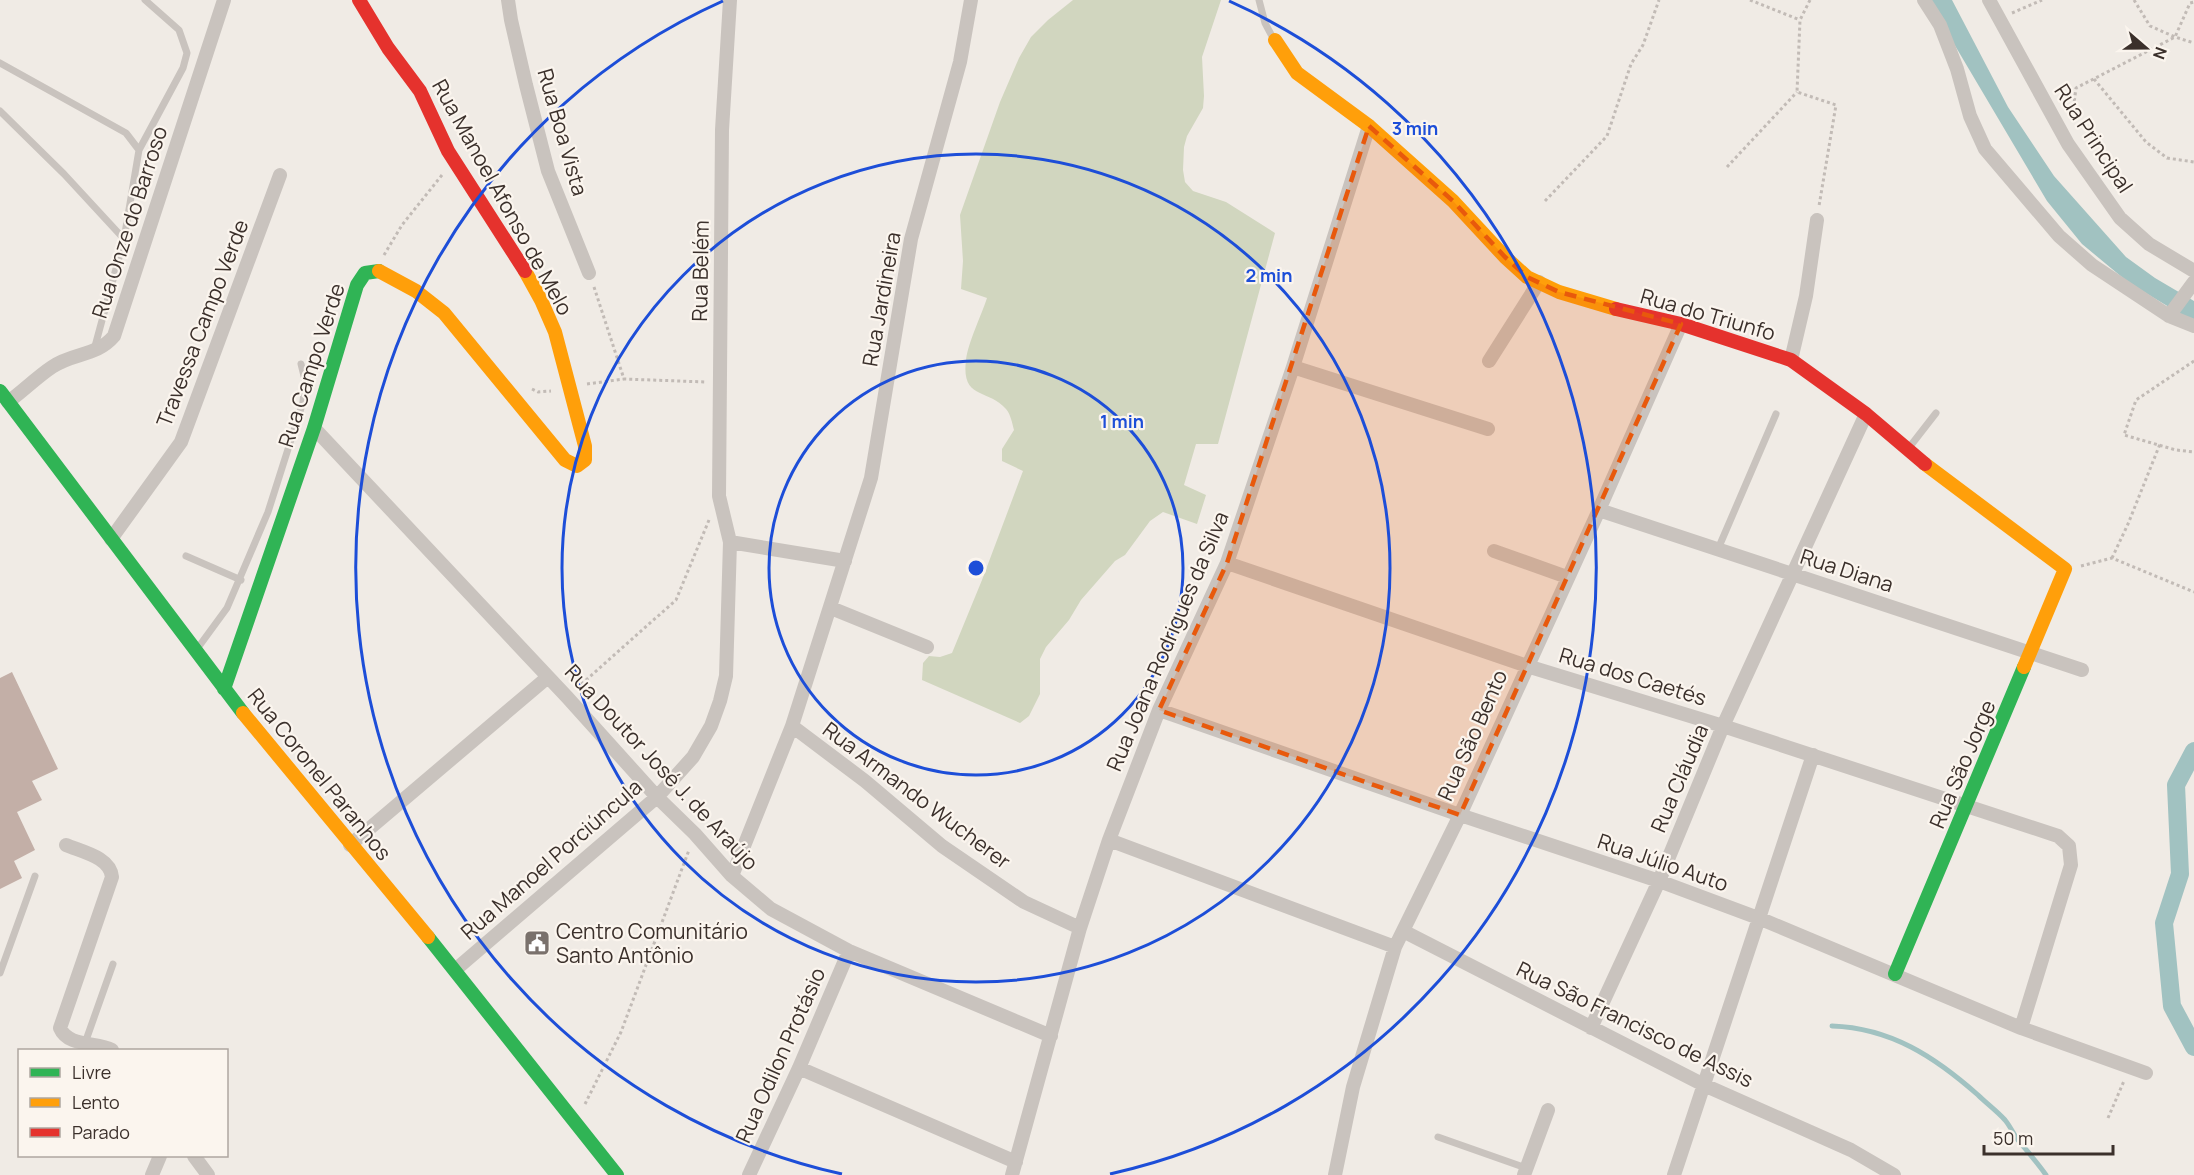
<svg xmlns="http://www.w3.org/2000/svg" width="2194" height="1175" viewBox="0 0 2194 1175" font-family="Manrope,sans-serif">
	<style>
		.green { fill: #d1d6bf }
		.water { fill: #a1c2c1 }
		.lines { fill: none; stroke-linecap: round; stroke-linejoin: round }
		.stream { stroke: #a1c2c1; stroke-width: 5 }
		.canal { stroke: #a1c2c1; stroke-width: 18 }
		.building { fill: #c3afa7 }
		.path { stroke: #c2bbb6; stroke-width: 3; stroke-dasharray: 3 3; stroke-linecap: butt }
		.lane { stroke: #c9c3be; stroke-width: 7 }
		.street { stroke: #c9c3be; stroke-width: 14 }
		.fast { stroke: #30b455; stroke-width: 14 }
		.slow { stroke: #ff9f0a; stroke-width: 14 }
		.jam { stroke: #e5322d; stroke-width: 14 }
		.marked { fill: #e8590c; fill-opacity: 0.2; stroke: #e8590c; stroke-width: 4.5; stroke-dasharray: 12 8; stroke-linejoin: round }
		.ring { fill: none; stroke: #1d4ed8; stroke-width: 3 }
		.labels { text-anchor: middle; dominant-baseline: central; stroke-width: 4.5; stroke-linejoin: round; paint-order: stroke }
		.street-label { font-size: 21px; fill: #3b302b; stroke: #fbf5ee }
		.poi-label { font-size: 21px; fill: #3b302b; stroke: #fbf5ee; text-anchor: start }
		.centre { fill: #1d4ed8; stroke: #fbf5ee; stroke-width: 3 }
		.ring-label { font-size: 18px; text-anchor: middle; font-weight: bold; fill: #1d4ed8; stroke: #fbf5ee; stroke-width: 4.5; stroke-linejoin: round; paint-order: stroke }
	</style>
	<rect width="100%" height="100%" fill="#f0ebe5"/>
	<path class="green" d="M1073,0H1221L1202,57L1204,96L1203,108L1187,136L1184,147L1183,170L1185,182L1193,191L1226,202L1275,233L1218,444H1196L1184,485L1206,495L1197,524L1163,512L1150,521L1125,555L1115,561L1081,600L1069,620L1046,647L1040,659V694L1029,716L1020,723L922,680L923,663L929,656L940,657L952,653L982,580L1023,471L1002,461V449L1014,430C1012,423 1011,415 1006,409C988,388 961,400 966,360C968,343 981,316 987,298L961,289L963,261L960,215L1000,102L1019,58L1031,37L1048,20Z"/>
	<path class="water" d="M1928,0H1952L2008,107L2054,176L2126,257L2155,278L2194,301V322L2129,283L2082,244L2047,201Z"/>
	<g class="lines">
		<path class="stream" d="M1832,1026C1891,1028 1935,1057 1978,1095C1986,1103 1997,1111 2005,1120C2010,1126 2013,1133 2017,1139C2027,1151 2037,1162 2046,1175"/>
		<path class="canal" d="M2194,751L2176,785L2180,874L2164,923L2172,1006L2194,1047"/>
	</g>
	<path class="building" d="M12,672L58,769L32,781L42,800L17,812L35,850L14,861L22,878L0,889V678Z"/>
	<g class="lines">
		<path class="path" d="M1750,0L1800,20
			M1810,0L1800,20L1797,92L1836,105L1819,206
			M2134,0L2150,26L2175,37L2194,43
			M2012,13L2042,0
			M2094,79L2146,142L2167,158L2194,162
			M2072,119L2076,88L2175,37L2190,3L2194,2
			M1727,167L1797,92
			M1545,201L1607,136L1631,64L1643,45L1659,0
			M384,255L402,225L442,175
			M594,287L624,379L706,382
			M2194,361L2136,400L2124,435L2176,450L2194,452
			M587,384L624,379
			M532,389L538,392L551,391
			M2112,558L2128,524L2160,444
			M2081,566L2112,558L2194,592
			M577,688L676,600L709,520
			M585,1104L621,1032L689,850
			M2108,1118L2124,1081"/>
		<path class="lane" d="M1259,0L1265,23L1273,38
			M0,63L126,133L139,150
			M0,111L64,174L124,239
			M94,350L124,239L139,150L183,68L187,53L179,30L145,0
			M1908,449L1936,413
			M1718,549L1776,414
			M186,556L241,580
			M197,649L227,608L268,512L303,402L305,380L301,364
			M0,973L35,876
			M85,1043L113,964
			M1438,1137L1526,1168"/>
		<path class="street" d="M508,0L511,20L526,85L548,171L589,273
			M1924,0L1940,25L1957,69L1970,116L1985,149L2059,236L2092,265L2169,316L2194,326
			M1989,0L2068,144L2120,218L2149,244L2194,271
			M2169,316L2194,282
			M1791,360L1806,296L1817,220
			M1489,361L1539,282
			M1293,367L1488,429
			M8,402C23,391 37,377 52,367C74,352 96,357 114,336L224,0
			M314,428L567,697L657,797L695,834L732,876L771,909L849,951L1051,1036
			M1599,510L2082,670
			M111,539L181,442L280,175
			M730,542L845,561
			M1494,551L1567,577
			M1227,563L1527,666L1723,726L2058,836L2069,846L2071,865L2021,1028
			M831,608L927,647
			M1159,710L1460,815L1659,881L1761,919L2021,1028L2146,1073
			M792,726L865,781L942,846L1024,902L1080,928
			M1109,840L1395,947
			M66,845C82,852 110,857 112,877L60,1028C68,1047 96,1042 112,1050
			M350,845L548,677
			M732,876L792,726L871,478L911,239L960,62L971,0
			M1403,931L1704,1085L1851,1150L1894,1175
			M455,970L657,797L693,757L711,726L720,701L726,676L730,542L719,496L722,130L730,0
			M1591,1028L1659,881L1723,726L1866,414
			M799,1068L1016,1162
			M194,1156L208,1175
			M152,1175L160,1156
			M749,1175L799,1068L849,951
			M1012,1175L1080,928L1109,840L1159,710L1227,563L1293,367L1369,126
			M1335,1175L1353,1087L1395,947L1460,815L1599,510L1681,324
			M1524,1175L1548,1110
			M1674,1175L1813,755"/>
		<path class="fast" d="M0,391L243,713
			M224,689L314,428L357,285L365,273L379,271
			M428,937L617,1175
			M1895,974L2024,667"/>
		<path class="slow" d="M1275,40L1297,73L1369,126L1453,201L1505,257L1527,277L1559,292L1616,309
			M379,271L416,291L444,313L565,460L577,466L585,460V446L555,332L541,300L525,271
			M1925,464L2065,569L2024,667
			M243,713L428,937"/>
		<path class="jam" d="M359,0L388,48L420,91L448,151L525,271
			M1616,309L1681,324L1791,360L1866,414L1925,464"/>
	</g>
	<path class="marked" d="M1369,126L1453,201L1505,257L1527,277L1559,292L1681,324L1460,815L1159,710L1227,563Z"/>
	<g class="ring">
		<circle cx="976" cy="568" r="207"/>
		<circle cx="976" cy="568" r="414"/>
		<path d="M842 1174A621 621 0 0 1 723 1M1229 1A621 621 0 0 1 1110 1174"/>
	</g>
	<defs>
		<symbol id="civic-square" viewBox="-11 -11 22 22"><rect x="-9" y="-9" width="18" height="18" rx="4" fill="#7a716c" stroke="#fbf5ee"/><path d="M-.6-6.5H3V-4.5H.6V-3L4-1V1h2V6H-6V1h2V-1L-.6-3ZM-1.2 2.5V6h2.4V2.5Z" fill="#fff"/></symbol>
	</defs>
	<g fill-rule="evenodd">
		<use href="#civic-square" x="522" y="928" width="30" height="30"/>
	</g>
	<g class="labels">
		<g class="street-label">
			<text transform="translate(563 132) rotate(74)">Rua Boa Vista</text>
			<text transform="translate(2094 138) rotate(57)">Rua Principal</text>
			<text transform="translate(503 197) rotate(61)">Rua Manoel Afonso de Melo</text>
			<text transform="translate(129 222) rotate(-72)">Rua Onze do Barroso</text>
			<text transform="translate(700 271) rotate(-89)">Rua Belém</text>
			<text transform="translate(881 299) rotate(-80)">Rua Jardineira</text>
			<text transform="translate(1708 314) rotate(16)">Rua do Triunfo</text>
			<text transform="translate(202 323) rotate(-69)">Travessa Campo Verde</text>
			<text transform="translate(311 365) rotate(-72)">Rua Campo Verde</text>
			<text transform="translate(1847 570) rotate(18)">Rua Diana</text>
			<text transform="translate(1167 641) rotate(-67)">Rua Joana Rodrigues da Silva</text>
			<text transform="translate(1633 676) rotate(17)">Rua dos Caetés</text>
			<text transform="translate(1472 735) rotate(-66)">Rua São Bento</text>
			<text transform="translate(1962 764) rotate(-67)">Rua São Jorge</text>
			<text transform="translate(662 767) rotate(47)">Rua Doutor José J. de Araújo</text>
			<text transform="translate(320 774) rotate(51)">Rua Coronel Paranhos</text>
			<text transform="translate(1679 778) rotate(-67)">Rua Cláudia</text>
			<text transform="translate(917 795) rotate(37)">Rua Armando Wucherer</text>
			<text transform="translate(551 859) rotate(-41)">Rua Manoel Porciúncula</text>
			<text transform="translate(1663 862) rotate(19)">Rua Júlio Auto</text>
			<text transform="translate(1635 1024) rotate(26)">Rua São Francisco de Assis</text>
			<text transform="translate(780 1055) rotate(-66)">Rua Odilon Protásio</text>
		</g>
		<g class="poi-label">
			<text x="556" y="931">Centro Comunitário<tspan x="556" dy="24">Santo Antônio</tspan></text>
		</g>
	</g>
	<circle cx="976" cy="568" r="9" class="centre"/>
	<g class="ring-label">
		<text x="1415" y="135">3 min</text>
		<text x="1269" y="282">2 min</text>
		<text x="1122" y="428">1 min</text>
	</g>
	<rect x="18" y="1049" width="210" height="108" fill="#fbf5ee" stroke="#aea6a0" stroke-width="1.5"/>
	<rect x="30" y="1068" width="30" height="9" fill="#30b455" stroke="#aea6a0" stroke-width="1.5"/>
	<text x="72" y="1079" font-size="18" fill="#3b302b">Livre</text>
	<rect x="30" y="1098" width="30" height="9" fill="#ff9f0a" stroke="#aea6a0" stroke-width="1.5"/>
	<text x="72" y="1109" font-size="18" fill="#3b302b">Lento</text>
	<rect x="30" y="1128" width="30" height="9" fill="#e5322d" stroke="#aea6a0" stroke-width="1.5"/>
	<text x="72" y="1139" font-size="18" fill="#3b302b">Parado</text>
	<g transform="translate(2146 48) rotate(110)" stroke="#fbf5ee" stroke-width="4.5" paint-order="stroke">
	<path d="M0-4.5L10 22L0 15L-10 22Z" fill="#3b302b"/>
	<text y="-9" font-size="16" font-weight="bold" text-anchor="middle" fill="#3b302b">N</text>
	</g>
	<path d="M1984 1145v9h129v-9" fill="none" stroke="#3b302b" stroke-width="3"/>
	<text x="1993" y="1145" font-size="18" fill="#3b302b" stroke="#fbf5ee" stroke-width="4.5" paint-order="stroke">50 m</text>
</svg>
